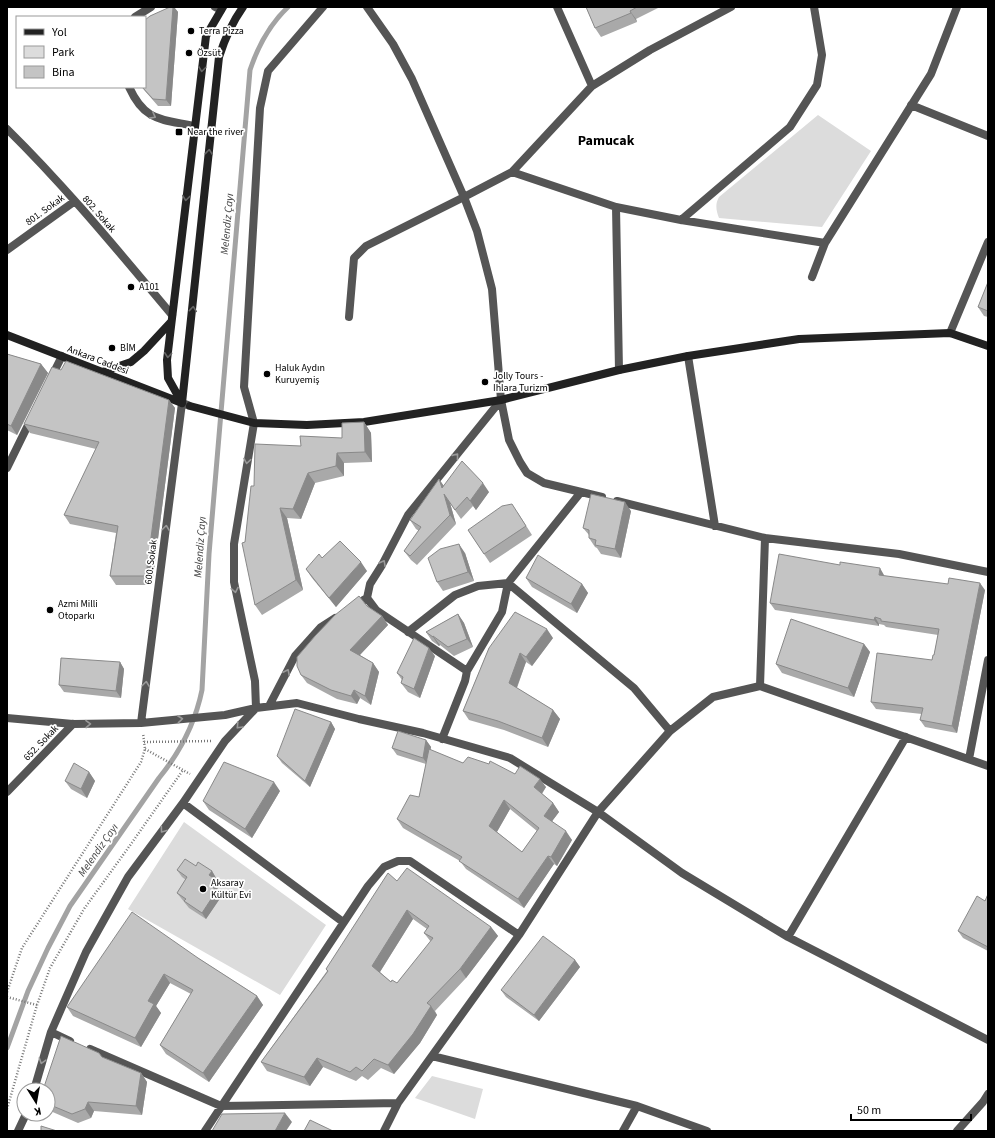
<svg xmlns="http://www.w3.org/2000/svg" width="995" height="1138" viewBox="0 0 995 1138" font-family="'Source Sans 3',sans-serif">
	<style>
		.green { fill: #dcdcdc }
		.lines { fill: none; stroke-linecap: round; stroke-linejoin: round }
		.stream { stroke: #a3a3a3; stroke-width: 5 }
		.path { stroke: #777; stroke-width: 2.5; stroke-dasharray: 1 2; stroke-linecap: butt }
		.lane { stroke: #555; stroke-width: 8 }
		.street { stroke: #555; stroke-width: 8 }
		.secondary { stroke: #222; stroke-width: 8 }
		.wall { fill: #a9a9a9; fill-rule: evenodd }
		.shaded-wall { fill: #898989 }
		.building { fill: #c4c4c4; stroke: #898989; fill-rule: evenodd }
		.oneway { stroke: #646464 }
		.oneway2 { stroke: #999 }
		.poi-dot { fill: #000; stroke: #fff; stroke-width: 1.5 }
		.labels { text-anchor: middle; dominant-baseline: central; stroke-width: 3.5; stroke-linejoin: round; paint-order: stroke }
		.poi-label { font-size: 10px; fill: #000; stroke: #fff; text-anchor: start }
		.street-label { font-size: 10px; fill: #000; stroke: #fff }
		.water-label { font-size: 11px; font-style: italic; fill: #444; stroke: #fff }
		.district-label { font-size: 14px; font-weight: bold; fill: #000; stroke: #fff }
	</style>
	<rect width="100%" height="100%" fill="#fff"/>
	<path class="green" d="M818,115L871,151L822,227L719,218C716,210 715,204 719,197Z
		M184,822L326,925L280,995L128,909Z
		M432,1076L483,1089L475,1119L415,1098Z"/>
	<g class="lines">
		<path class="stream" d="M7,1048L28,991L48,948L70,906L159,778C181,751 195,724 202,690L209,554L250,70C258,46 269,25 288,7"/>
		<path class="path" d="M144,742L211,741
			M145,749L190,774
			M7,992L22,948L141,762L145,749L143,733
			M7,997L37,1005
			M7,1109L37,1005L50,968L84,909L131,844L183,770"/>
		<path class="lane" d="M215,7L221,10
			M135,17L151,7
			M129,87C145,122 161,119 195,126
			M349,317L354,258L366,246L464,197"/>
		<path class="street" d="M367,7L393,44L412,79L464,197L477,231L492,289L501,400L509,440L520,462L527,473L544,483L602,497
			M557,7L592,86
			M911,105L988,136
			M7,129C66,187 119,252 172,315
			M512,172L616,207L681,220L825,243
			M464,197L512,172L592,86L650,50L731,7
			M616,207L619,370
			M681,220L790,127L817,85L822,55L814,7
			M7,250L75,201
			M812,277L825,243L931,74L957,7
			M950,333L988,242
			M688,356L715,526
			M51,378L62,356
			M7,468L31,419
			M617,501L765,538
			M988,572L899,554L765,538L760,686L988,766
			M367,598L376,610L467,671L465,681L442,739
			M355,605L367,598L370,584L382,565L408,515L501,400
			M408,632L455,595L478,586L508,583L581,492
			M467,671L502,612L508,583L634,688L670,731
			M760,686L713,697L670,731L598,812L682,873L788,937L988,1040
			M269,706L295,656L321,627L335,618
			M7,718L73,724L141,723L225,715L256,708L297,703L359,719L423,733L510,758L598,812L519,935L398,1103L221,1106L90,1049
			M141,723L182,403L188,405
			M969,759L988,660
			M7,792L73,724
			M183,803L343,922
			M788,937L906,737
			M51,1032L70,1041
			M432,1056L637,1106L707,1131
			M34,1090L51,1032L86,952L128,877L183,803L225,741L256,708L255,681L234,582V544L254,423L244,387L260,108L268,71L323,7
			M18,1131L26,1114
			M205,1131L368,886L384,867L398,861H410L519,935
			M384,1131L398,1103
			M623,1131L637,1106
			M957,1131L983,1102L988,1094"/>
		<path class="secondary" d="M7,335L182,403
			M102,372L131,362L144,351L171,322
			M182,403L168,378L167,360L206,36L223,7
			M182,403L219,57C225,38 231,24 243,7
			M190,406L254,423L307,425L364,422L501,400L619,370L688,356L799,339L950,333L988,346"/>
	</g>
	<path class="wall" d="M170,7H174L178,12L171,106H158L145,91L142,87H145Z
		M586,7H660L636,19L637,22L601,37L595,28Z
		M988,282V317L984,316L978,307Z
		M7,354L41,364L48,373L17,435L7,430Z
		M169,400L175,408L152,585H116L110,576L116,533L70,524L64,515L96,449L30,433L24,424Z
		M364,422L371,433L372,462L344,463V476L315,483L301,519L287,518L303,590L262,615L255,605L245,542L254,486L301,446L342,438Z
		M439,479L444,486L489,492L476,510L473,506L461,519L450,503L456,524L417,565L411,560L404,551L419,531L416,529L410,520Z
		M631,511L621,558L601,554L597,548L595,547L589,538V535L583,528Z
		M518,513L532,535L490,563L468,530Z
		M465,553L474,581L443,591L437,582Z
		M322,558L367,571L336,607L312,578L306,569Z
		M884,575V576L985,590L957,733L925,727L920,720L922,714L876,709L871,702L932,660L934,655L938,635L886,627L884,625L879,624V626L775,610L770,603Z
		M526,578L582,584L588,593L577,613L532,587Z
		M367,606L382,616L388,625L360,655L373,663L379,672L371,705L360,698L357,704L337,699L307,683L301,675Z
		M458,614L464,623L473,647L454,656L440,645L439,646L432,641L426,632Z
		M553,638L532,666L526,662L517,688L553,710L560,719L548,747L504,730L469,720L463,711L489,648Z
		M864,644L870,652L854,697L782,673L776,664Z
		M435,656L420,698L408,692L401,683L402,680L397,673Z
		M120,662L124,669L121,698L64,692L59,685Z
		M331,722L335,729L310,787L282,763L277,756Z
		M426,740L431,747L430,750L463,763L515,774L546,787L542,794L553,803L559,812L552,821L572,840L557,866L554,864L524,908L466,869L460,861L403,828L397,819L419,797L426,764L397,755L392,748ZM510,809L537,831L522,852L497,832Z
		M89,772L95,781L87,798L71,789L65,781Z
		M280,791L252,838L209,810L203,801Z
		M196,866L212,871L216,878L215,880L219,886L216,890L221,897L206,919L189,908L177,893L186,880L182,877L177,870Z
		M397,881L491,927L498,936L466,978L435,1011L437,1015L420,1043L394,1074L381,1068L368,1080L362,1076L356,1081L323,1067L310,1086L267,1071L261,1062L327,971L326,969ZM413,919L427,929L424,933L431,942L397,983L391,982L380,972Z
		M988,894V951L963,938L958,931L985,901Z
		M198,958L257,996L263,1005L209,1082L166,1054L160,1045L191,994L170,983L156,1006L161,1013L141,1047L73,1016L67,1007Z
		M575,960L580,967L539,1021L506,997L501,990Z
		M102,1057L141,1073L147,1082L142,1115L94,1111L91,1118L78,1123L48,1110V1090Z"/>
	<path class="shaded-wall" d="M173,7H174L178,12L171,106L166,100Z
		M630,11L636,19L637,22L631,13Z
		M41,364L48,373L17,435L11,426Z
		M169,400L175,408L152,585L146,576Z
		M364,422L371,433L372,462L365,452Z
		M337,453L344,463V476L336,466Z
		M308,473L315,483L301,519L293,509Z
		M439,479L445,488H442Z
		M483,483L489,492L476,510L470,501Z
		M444,494L450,503L456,524L450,515Z
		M625,502L631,511L621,558L615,549Z
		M280,508L287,518L303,590L296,580Z
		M459,544L465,553L474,581L468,572Z
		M361,562L367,571L336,607L329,598Z
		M880,568L884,575L883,582L879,575Z
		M980,583L985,590L957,733L952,726Z
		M582,584L588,593L577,613L571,604Z
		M458,614L464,623L473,647L467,639Z
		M382,616L388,625L356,659L350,650Z
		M875,617L879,624V626L874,620Z
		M547,629L553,638L532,666L526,657Z
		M433,636L440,645L439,646L433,637Z
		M864,644L870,652L854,697L848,688Z
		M429,648L435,656L420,698L414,689Z
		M520,653L526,662L515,692L509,683Z
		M120,662L124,669L121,698L116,691Z
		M373,663L379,672L371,705L365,696Z
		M354,690L360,698L357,704L351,696Z
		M553,710L560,719L548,747L542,738Z
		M331,722L335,729L310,787L305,781Z
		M426,740L431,747L428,765L423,758Z
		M89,772L95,781L87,798L81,789Z
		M540,779L546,787L540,796L534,787Z
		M274,782L280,791L252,838L245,829Z
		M504,800L510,809L495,835L489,826Z
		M553,803L559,812L550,824L544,816Z
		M566,831L572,840L557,866L551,857Z
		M548,856L554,864L524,908L518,899Z
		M212,871L216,878L215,880L219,886L215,893L210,886L209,875Z
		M217,890L221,897L206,919L202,913Z
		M407,910L413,919L378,975L372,966Z
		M491,927L498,936L466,978L460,969Z
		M575,960L580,967L539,1021L534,1015Z
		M164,974L170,983L156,1006L161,1013L141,1047L135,1038L148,1001Z
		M257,996L263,1005L209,1082L203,1073Z
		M431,1006L437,1015L420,1043L394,1074L388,1065Z
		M317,1058L323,1067L310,1086L304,1077Z
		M141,1073L147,1082L142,1115L136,1106Z
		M88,1102L94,1111L91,1118L85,1109Z
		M285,1113L292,1122L286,1131H275Z"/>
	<path class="building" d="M170,7H173L166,100L153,99L142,87H145V20L150,16Z
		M586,7H637L630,11L631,13L595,28Z
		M988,282V311L978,307Z
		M7,354L41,364L11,426L7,424Z
		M66,361L169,400L146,576H110L118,526L64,515L99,442L24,424L52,367L61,370Z
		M364,422L365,452L337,453L336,466L308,473L293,509L280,508L296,580L255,605L242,543L245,542L251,486H254L255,444L301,446L300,436L342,438V423Z
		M462,461L483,483L470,501L467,497L455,510L444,494L450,515L410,556L404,551L421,527L410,520L439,479L442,488Z
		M591,494L625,502L615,549L595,545L596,540L589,538V530L583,528Z
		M512,504L526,526L484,554L468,530L502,506Z
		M340,541L361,562L329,598L306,569L319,554L322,558Z
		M459,544L468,572L437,582L428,558L440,549Z
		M779,554L840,565V562L880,568L879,575L948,584L949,578L980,583L952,726L920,720L923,708L871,702L877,653L932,660L933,655H934L939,629L881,621V619L875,617L874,620L770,603Z
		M538,555L582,584L571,604L526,578Z
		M359,596L367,606L382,616L350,650L373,663L365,696L354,690L351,696L331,690L301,675L297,666V657L315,636L335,615Z
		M515,612L547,629L526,657L520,653L509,683L553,710L542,738L498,721L463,711L489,648Z
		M458,614L467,639L448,647L433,636V637L426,632Z
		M791,619L864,644L848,688L776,664Z
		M414,638L429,648L414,689L401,683L403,677L397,673Z
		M61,658L120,662L116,691L59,685Z
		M295,709L331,722L305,781L277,756Z
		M398,731L426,740L423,758L392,748Z
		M429,749L463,763L468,757L489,764L490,761L515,774L520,766L540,779L534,787L553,803L544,816L566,831L551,857L548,856L518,899L459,861L462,857L397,819L410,795L419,797ZM504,800L539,828L522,852L489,826Z
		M224,762L274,782L245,829L203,801Z
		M74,763L89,772L81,789L65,781Z
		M185,859L196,866L198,862L212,871L209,875L215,879L210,886L217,890L202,913L184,901L186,899L177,893L187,877L177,870Z
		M407,868L491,927L460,969L427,1003L431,1006L413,1034L388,1065L374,1059L362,1071L356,1067L350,1072L317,1058L304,1077L261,1062L328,971L326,969L388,873L397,881ZM407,910L429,926L424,933L433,938L397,983L392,980L391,982L372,966Z
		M988,894V947L958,931L977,896L985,901Z
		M132,912L198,958L257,996L203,1073L160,1045L193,990L164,974L148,1001L154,1004L135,1038L67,1007Z
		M543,936L575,960L534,1015L501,990Z
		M61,1036L99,1053L102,1057L141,1073L136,1106L88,1102L85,1109L72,1114L48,1104V1090H43Z
		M285,1113L275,1131H212L222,1114Z
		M310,1120L333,1131H304Z
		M41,1126L57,1131H41Z"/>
	<defs><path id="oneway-chevron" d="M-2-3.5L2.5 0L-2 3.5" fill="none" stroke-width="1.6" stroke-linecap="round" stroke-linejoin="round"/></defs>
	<g class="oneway">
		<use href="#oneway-chevron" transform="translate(202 69) rotate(97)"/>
		<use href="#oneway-chevron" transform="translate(209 152) rotate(-84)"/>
		<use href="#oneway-chevron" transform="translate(186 198) rotate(97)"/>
		<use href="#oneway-chevron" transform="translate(193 309) rotate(-84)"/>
		<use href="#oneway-chevron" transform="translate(168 355) rotate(95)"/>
	</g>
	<g class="oneway2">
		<use href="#oneway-chevron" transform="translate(153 116) rotate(28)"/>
		<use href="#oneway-chevron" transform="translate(456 456) rotate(-51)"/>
		<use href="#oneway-chevron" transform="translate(247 461) rotate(99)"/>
		<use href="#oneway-chevron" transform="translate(166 528) rotate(-83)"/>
		<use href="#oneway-chevron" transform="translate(383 563) rotate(-61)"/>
		<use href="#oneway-chevron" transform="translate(235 590) rotate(79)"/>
		<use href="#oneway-chevron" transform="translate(287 672) rotate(-63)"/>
		<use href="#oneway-chevron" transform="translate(146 684) rotate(-83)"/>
		<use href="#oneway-chevron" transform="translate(180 719) rotate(-6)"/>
		<use href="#oneway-chevron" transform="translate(88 724) rotate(-1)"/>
		<use href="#oneway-chevron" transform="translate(239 726) rotate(133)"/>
		<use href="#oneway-chevron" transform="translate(163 830) rotate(126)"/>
		<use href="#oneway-chevron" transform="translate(42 1061) rotate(107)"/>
	</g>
	<g class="poi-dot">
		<circle cx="191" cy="31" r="4"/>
		<circle cx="189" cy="53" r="4"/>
		<rect x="175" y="128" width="8" height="8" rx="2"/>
		<circle cx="131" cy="287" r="4"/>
		<circle cx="112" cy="348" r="4"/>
		<circle cx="267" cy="374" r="4"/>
		<circle cx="485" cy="382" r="4"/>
		<circle cx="50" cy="610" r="4"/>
		<circle cx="203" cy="889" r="4"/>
	</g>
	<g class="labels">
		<g class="poi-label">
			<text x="199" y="31">Terra Pizza</text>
			<text x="197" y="53">Özsüt</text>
			<text x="187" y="132">Near the river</text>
			<text x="139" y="287">A101</text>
			<text x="120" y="348">BİM</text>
			<text x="275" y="368">Haluk Aydın<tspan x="275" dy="12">Kuruyemiş</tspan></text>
			<text x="493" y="376">Jolly Tours -<tspan x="493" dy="12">Ihlara Turizm</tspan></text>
			<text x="58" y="604">Azmi Milli<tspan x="58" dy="12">Otoparkı</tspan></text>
			<text x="211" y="883">Aksaray<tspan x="211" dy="12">Kültür Evi</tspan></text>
		</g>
		<g class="street-label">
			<text transform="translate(45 210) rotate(-36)">801. Sokak</text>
			<text transform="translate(99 214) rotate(49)">802. Sokak</text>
			<text transform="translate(98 360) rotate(21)">Ankara Caddesi</text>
			<text transform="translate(151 562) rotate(-83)">600. Sokak</text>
			<text transform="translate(41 743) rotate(-46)">652. Sokak</text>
		</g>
		<g class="water-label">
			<text transform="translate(227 224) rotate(-85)">Melendiz Çayı</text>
			<text transform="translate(200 547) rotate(-86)">Melendiz Çayı</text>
			<text transform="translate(98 850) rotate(-55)">Melendiz Çayı</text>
		</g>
		<g class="district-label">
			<text x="606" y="141">Pamucak</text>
		</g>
	</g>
	<rect width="995" height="1138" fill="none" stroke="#000000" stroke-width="16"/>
	<rect x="16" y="16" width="130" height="72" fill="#ffffff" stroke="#999999"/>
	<rect x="24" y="29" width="20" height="6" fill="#222222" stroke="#999999"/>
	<text x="52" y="36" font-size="12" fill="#000000">Yol</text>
	<rect x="24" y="46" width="20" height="12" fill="#dcdcdc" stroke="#999999"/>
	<text x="52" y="56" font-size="12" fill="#000000">Park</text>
	<rect x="24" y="66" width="20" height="12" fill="#c4c4c4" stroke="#999999"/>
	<text x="52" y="76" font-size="12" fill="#000000">Bina</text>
	<g transform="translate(36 1102) rotate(169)"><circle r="19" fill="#ffffff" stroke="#999999"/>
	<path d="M0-3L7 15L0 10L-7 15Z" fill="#000000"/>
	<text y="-6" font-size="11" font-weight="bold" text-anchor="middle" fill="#000000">K</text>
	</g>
	<path d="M851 1114v6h120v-6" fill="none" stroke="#000000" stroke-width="2"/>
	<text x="857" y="1114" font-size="12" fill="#000000" stroke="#ffffff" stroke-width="3" paint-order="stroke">50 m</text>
</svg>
